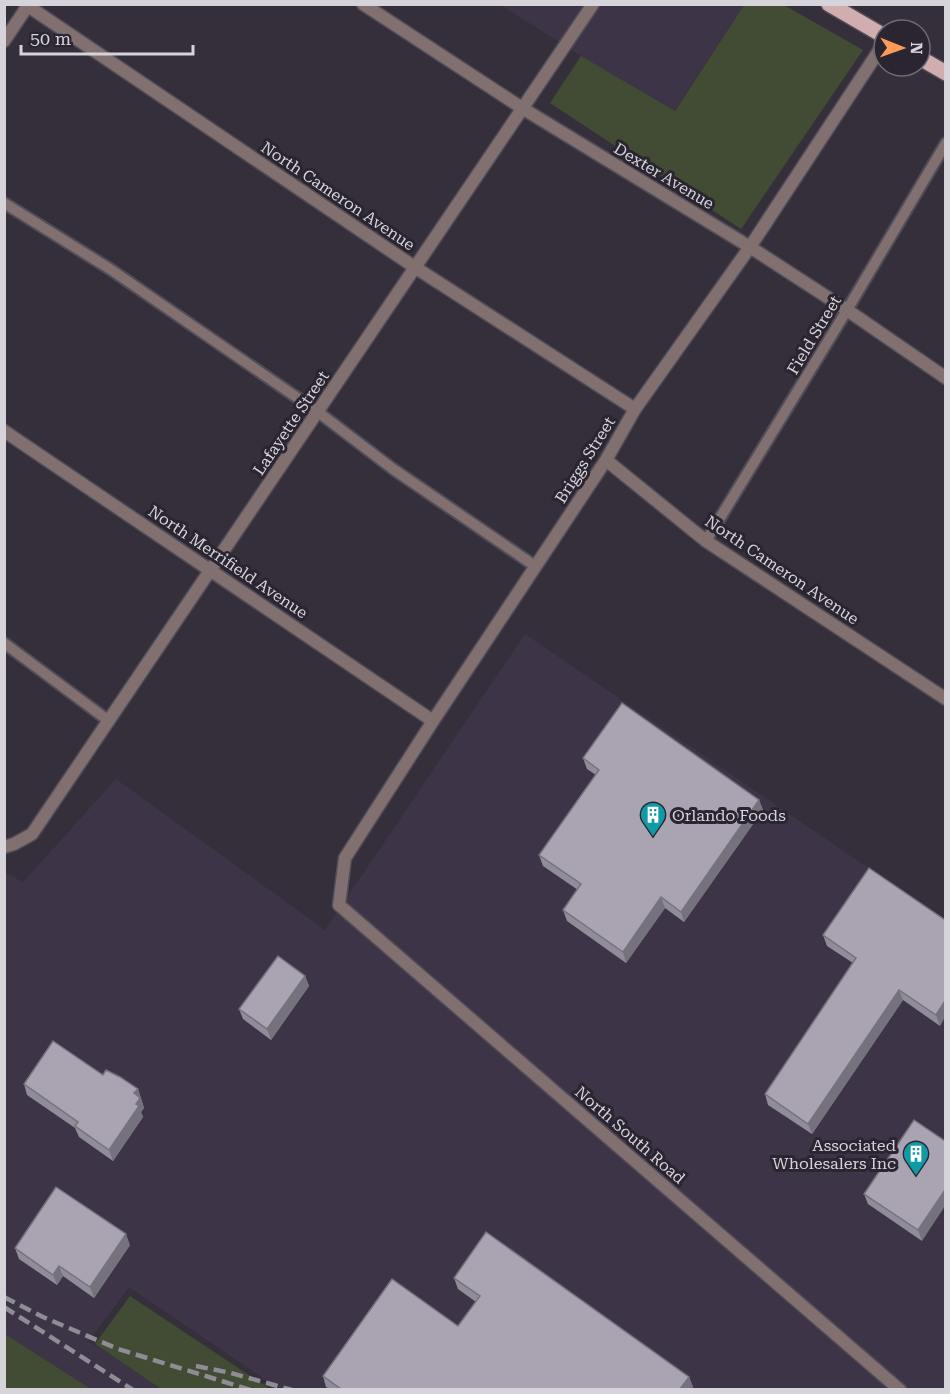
<svg xmlns="http://www.w3.org/2000/svg" width="950" height="1394" viewBox="0 0 950 1394" font-family="'Roboto Serif',serif">
	<style>
		.built { fill: #3d3547 }
		.green { fill: #424c35 }
		.lines { fill: none; stroke-linecap: round; stroke-linejoin: round }
		.lane-casing { stroke: #514d58; stroke-width: 14 }
		.street-casing { stroke: #514d58; stroke-width: 15 }
		.primary-casing { stroke: #514d58; stroke-width: 18 }
		.lane { stroke: #827070; stroke-width: 10 }
		.street { stroke: #827070; stroke-width: 12 }
		.primary { stroke: #d2adaf; stroke-width: 15 }
		.rail { stroke: #908c96; stroke-width: 4.5; stroke-dasharray: 12 6; stroke-linecap: butt }
		.wall { fill: #918c99 }
		.shaded-wall { fill: #76727d }
		.building { fill: #a9a3b2; stroke: #76727d; stroke-width: 1.5 }
		.labels { text-anchor: middle; dominant-baseline: central; stroke-width: 6; stroke-linejoin: round; paint-order: stroke }
		.street-label { font-size: 16px; fill: #d6d3db; stroke: #2a2530 }
		.poi-label { font-size: 16px; fill: #d6d3db; stroke: #2a2530; text-anchor: start }
	</style>
	<rect width="100%" height="100%" fill="#342f3b"/>
	<path class="built" d="M501,5H744L674,111L581,56Z
		M525,634L945,920V1389H279L129,1287L88,1342L102,1349L161,1389H91L5,1334L4,872L23,882L116,779L325,930Z"/>
	<path class="green" d="M744,5H784L863,50L741,229L550,103L581,56L675,111Z
		M130,1296L270,1389H161L95,1344Z
		M4,1334H5L91,1389H5Z"/>
	<g class="lines">
		<defs>
			<path id="lane" d="M4,203L110,269L318,412L393,469L535,566
				M706,541L847,310L946,143
				M4,643L109,721"/>
			<path id="street" d="M25,4L416,268L635,409
				M363,4L522,108L750,247L847,310L946,378
				M4,41L29,4
				M884,43L750,247L635,409L606,460L433,721L345,858L339,905L900,1390
				M4,431L433,721
				M606,460L706,541L946,699
				M4,847L14,844L32,834L593,4"/>
			<path id="primary" d="M829,4L884,36
				M920,58L946,73"/>
		</defs>
		<use href="#lane" class="lane-casing"/>
		<use href="#street" class="street-casing"/>
		<use href="#primary" class="primary-casing"/>
		<use href="#lane" class="lane"/>
		<use href="#street" class="street"/>
		<use href="#primary" class="primary"/>
		<path class="rail" d="M4,1297L43,1317L118,1349L251,1390
			M4,1307L133,1390
			M196,1366L231,1373L292,1390"/>
	</g>
	<path class="wall" d="M583,758L759,800L763,810L684,922L665,908L626,963L567,921L563,910L578,890L543,866L539,855L596,775L587,769Z
		M945,920L940,1026L903,1000L812,1134L768,1105L765,1094L853,963L827,946L823,935Z
		M305,976L309,986L271,1040L243,1019L239,1009Z
		M103,1075L138,1089L144,1108L141,1112L143,1117L113,1161L79,1137L75,1128L27,1095L24,1084Z
		M914,1120L922,1241L868,1204L864,1194Z
		M130,1245L94,1298L63,1276L57,1285L19,1259L15,1248Z
		M454,1278L689,1377L693,1387L691,1389H330L326,1387L323,1376L458,1326L476,1302L458,1289Z"/>
	<path class="shaded-wall" d="M759,800L763,810L684,922L681,912Z
		M661,897L665,908L626,963L623,952Z
		M305,976L309,986L271,1040L267,1029Z
		M899,990L903,1000L812,1134L808,1124Z
		M945,1001V1017L940,1026L936,1015Z
		M138,1089L144,1108L141,1112L143,1117L113,1161L109,1150L134,1093Z
		M945,1190V1206L922,1241L918,1230Z
		M126,1234L130,1245L94,1298L90,1287Z
		M59,1266L63,1276L57,1285L53,1275Z
		M689,1377L693,1387L691,1389H680Z"/>
	<path class="building" d="M622,703L759,800L681,912L661,897L623,952L563,910L581,884L539,855L599,770L583,758Z
		M869,868L945,920V1001L936,1015L899,990L808,1124L765,1094L856,958L823,935Z
		M278,956L305,976L267,1029L239,1009Z
		M53,1041L103,1075L106,1070L120,1077L138,1089L134,1093L140,1098L136,1104L139,1106L109,1150L75,1126L78,1122L24,1084Z
		M914,1120L945,1141V1190L918,1230L864,1194Z
		M56,1187L126,1234L90,1287L59,1266L53,1275L15,1248Z
		M486,1232L689,1377L680,1389H341L323,1376L392,1279L458,1326L480,1296L454,1278Z"/>
	<defs>
		<symbol id="building-pin" viewBox="-11 -11 22 30"><path d="M0 17L-7.5 6A9.5 9.5 0 1 1 7.5 6Z" fill="#0f9aa8" stroke="#2a2530"/><path d="M-4-6H4V6H1V3H-1V6H-4ZM-2.5-4.3h1.7v1.8h-1.7ZM.8-4.3h1.7v1.8H.8ZM-2.5-1h1.7V.8h-1.7ZM.8-1h1.7V.8H.8Z" fill="#fff"/></symbol>
	</defs>
	<g fill-rule="evenodd">
		<use href="#building-pin" x="638" y="800" width="30" height="40"/>
		<use href="#building-pin" x="901" y="1139" width="30" height="40"/>
	</g>
	<g class="labels">
		<g class="street-label">
			<text transform="translate(664 176) rotate(31)">Dexter Avenue</text>
			<text transform="translate(338 196) rotate(34)">North Cameron Avenue</text>
			<text transform="translate(814 335) rotate(-59)">Field Street</text>
			<text transform="translate(291 423) rotate(-56)">Lafayette Street</text>
			<text transform="translate(585 460) rotate(-58)">Briggs Street</text>
			<text transform="translate(228 562) rotate(34)">North Merrifield Avenue</text>
			<text transform="translate(782 570) rotate(34)">North Cameron Avenue</text>
			<text transform="translate(630 1135) rotate(41)">North South Road</text>
		</g>
		<g class="poi-label">
			<text x="672" y="815">Orlando Foods</text>
			<text x="896" y="1145" text-anchor="end">Associated<tspan x="896" dy="18">Wholesalers Inc</tspan></text>
		</g>
	</g>
	<rect width="950" height="1394" fill="none" stroke="#d6d3db" stroke-width="12"/>
	<g transform="translate(902 48) rotate(91)"><circle r="28" fill="#2a2530" stroke="#6f6b74" stroke-width="1.5"/>
	<path d="M0-4.5L10 22L0 15L-10 22Z" fill="#fe9b59"/>
	<text y="-9" font-size="16" font-weight="bold" text-anchor="middle" fill="#d6d3db">N</text>
	</g>
	<path d="M21 45v9h172v-9" fill="none" stroke="#d6d3db" stroke-width="3"/>
	<text x="30" y="45" font-size="18" fill="#d6d3db" stroke="#2a2530" stroke-width="4.5" paint-order="stroke">50 m</text>
</svg>
